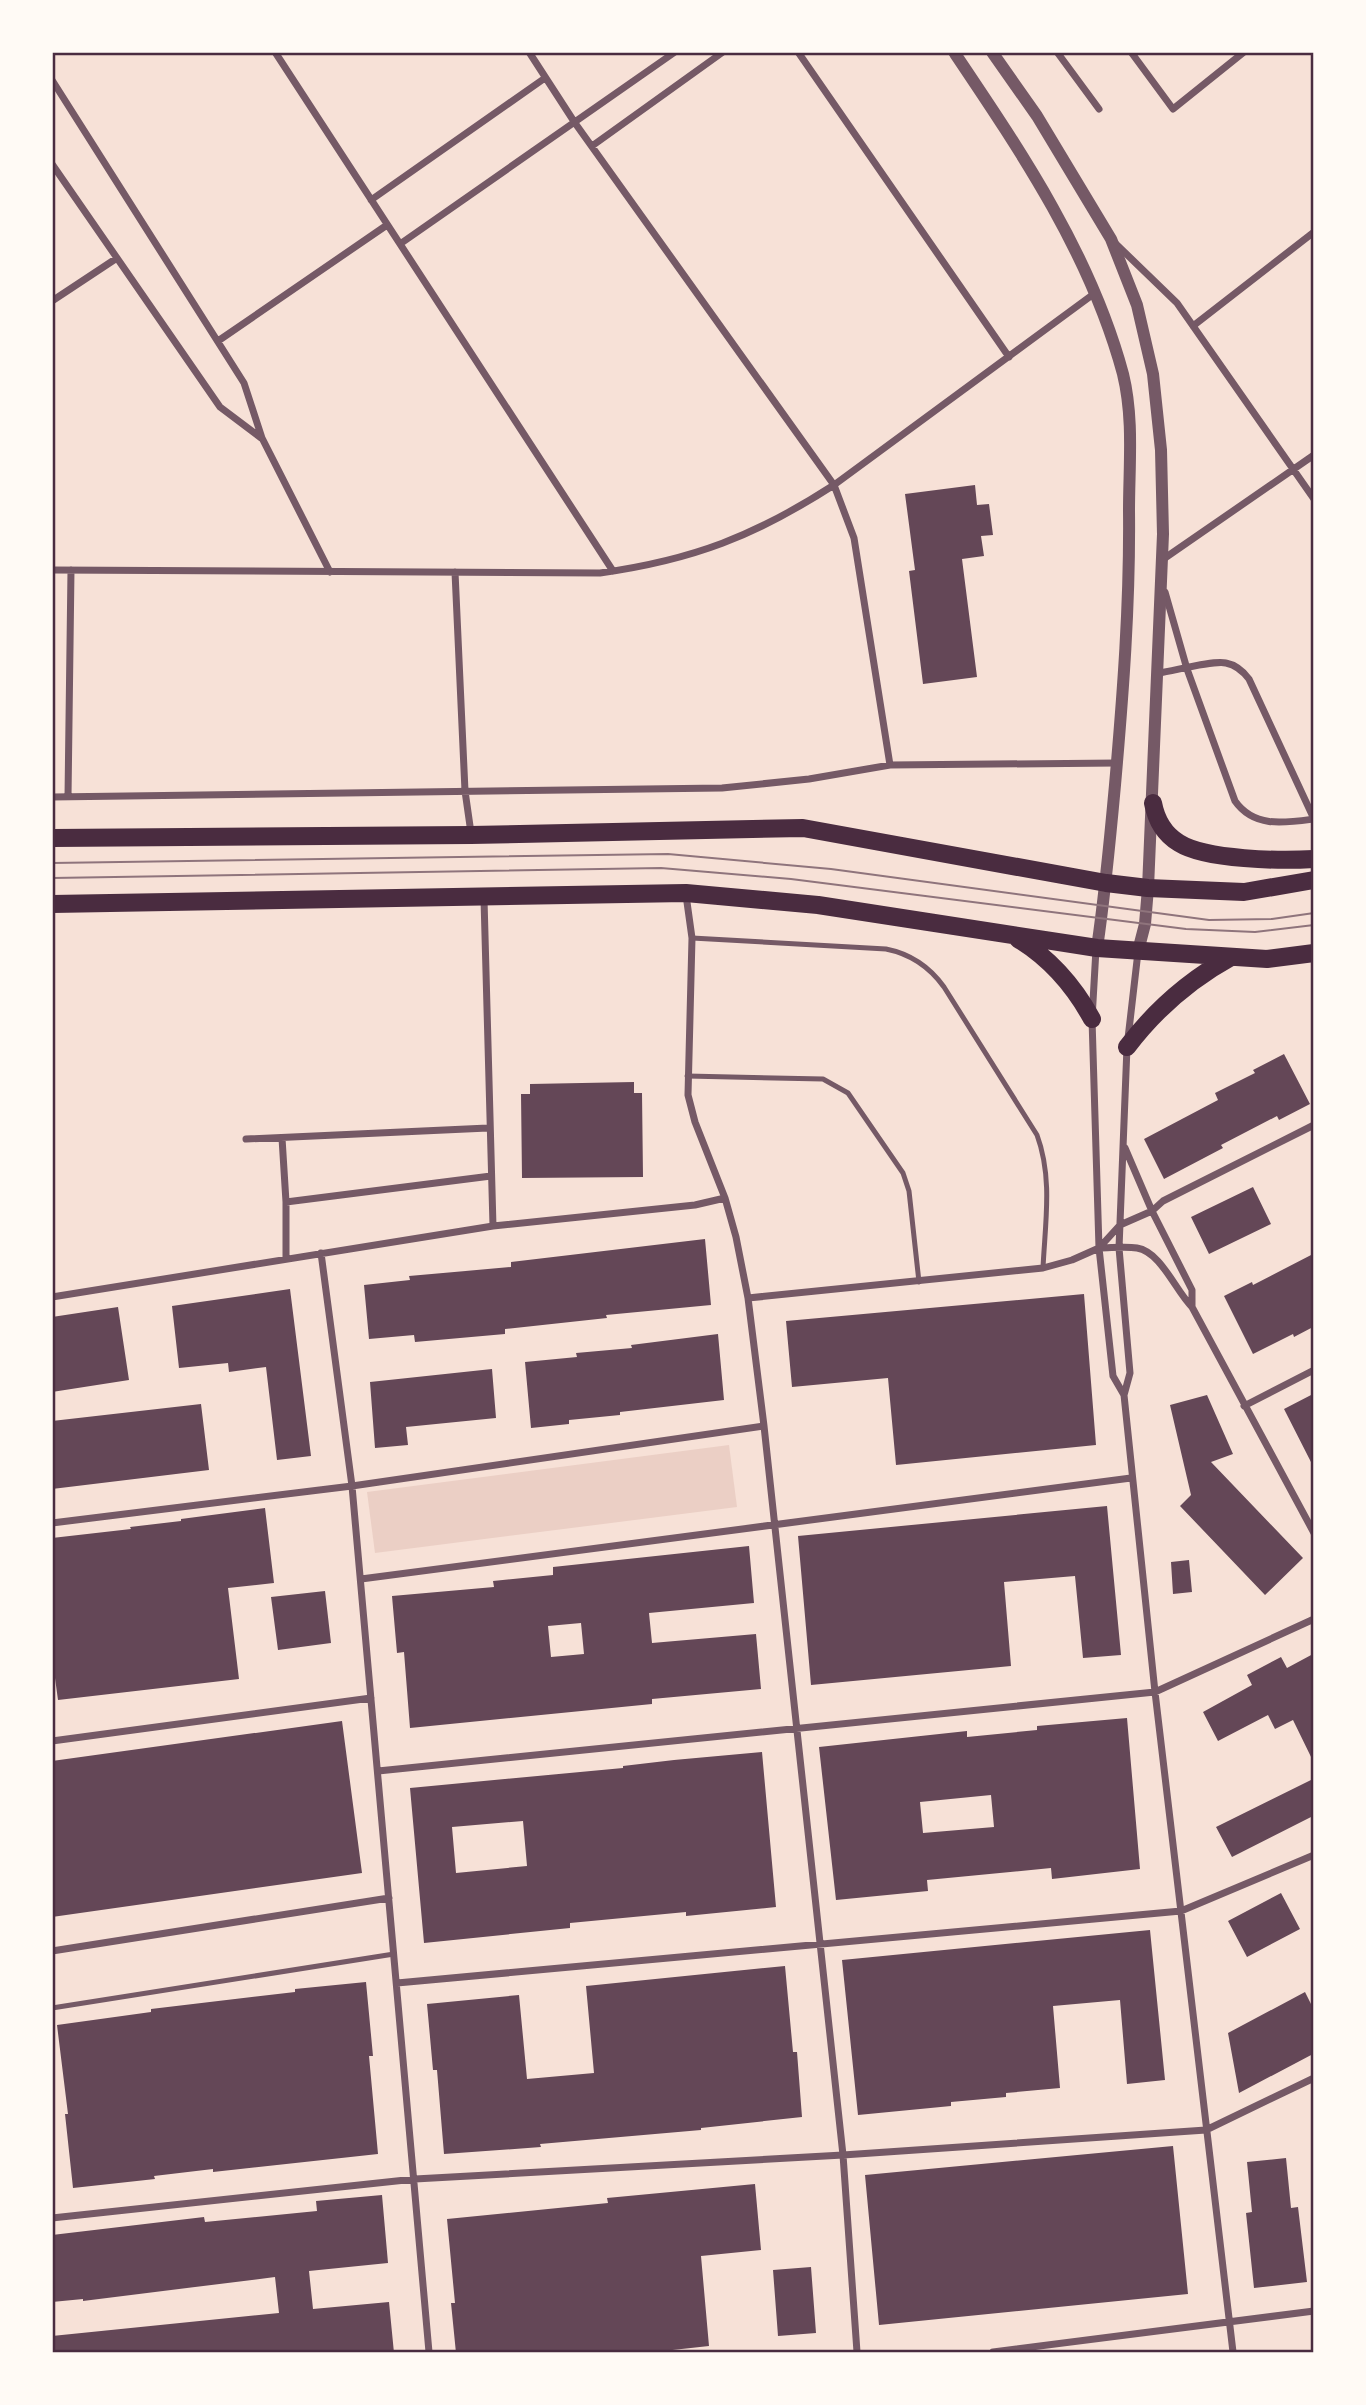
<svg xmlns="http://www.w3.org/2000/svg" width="1366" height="2405" viewBox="0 0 1366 2405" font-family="Quicksand,sans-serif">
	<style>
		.green { fill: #ebcfc5 }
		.building { fill: #644757; fill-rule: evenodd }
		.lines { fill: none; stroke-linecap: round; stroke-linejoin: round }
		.service { stroke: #755966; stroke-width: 5 }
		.minor { stroke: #755966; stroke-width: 7 }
		.tertiary { stroke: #755966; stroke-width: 12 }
		.primary { stroke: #4a2c40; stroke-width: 18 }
		.tram { stroke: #8f747c; stroke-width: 2 }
		.neatline { fill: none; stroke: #4a2c40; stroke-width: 2.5 }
	</style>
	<rect width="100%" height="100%" fill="#f7e1d7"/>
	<path class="green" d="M729,1445L737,1507L375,1553L367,1492Z"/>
	<path class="building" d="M975,485L977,505L989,504L993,535L981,536L984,556L962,559L977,677L923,684L909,571L915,570L905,494Z
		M1284,1054L1310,1104L1279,1120L1277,1116L1221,1145L1223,1148L1164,1179L1144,1139L1218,1100L1215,1093L1255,1073L1253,1070Z
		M634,1082V1093H642L643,1177L522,1178L521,1094H530V1084Z
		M1253,1187L1271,1224L1209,1254L1191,1217Z
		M705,1239L711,1305L606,1315L607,1318L505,1329V1334L415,1342L414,1335L369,1339L364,1285L410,1280L409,1276L511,1267V1262Z
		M1313,1254V1327L1294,1337L1293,1334L1253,1354L1224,1296L1252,1282L1253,1285Z
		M290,1289L311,1456L277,1460L266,1367L229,1372L228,1363L179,1368L172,1306Z
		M1084,1294L1096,1445L896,1465L888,1378L792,1387L786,1321Z
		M118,1307L129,1380L52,1392V1317Z
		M718,1334L724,1400L620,1412V1415L569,1420V1424L531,1428L525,1362L577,1357L576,1353L632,1348L631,1345Z
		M492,1369L496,1418L406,1427L408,1445L375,1448L370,1382Z
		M1313,1394V1466L1284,1409Z
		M1207,1395L1233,1454L1211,1462L1303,1558L1265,1595L1180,1506L1191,1495L1170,1405Z
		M201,1404L209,1470L52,1489V1421Z
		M1107,1506L1121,1655L1083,1658L1075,1576L1004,1582L1011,1666L811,1685L798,1536Z
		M265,1508L274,1583L228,1588L239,1679L58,1700L52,1656V1538L131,1529L130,1527L181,1521V1519Z
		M749,1546L754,1603L649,1613L652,1643L756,1634L761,1689L652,1699V1704L410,1728L404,1652L397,1653L392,1596L494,1587L493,1581L553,1575V1567ZM581,1623L584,1654L551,1657L548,1626Z
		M1189,1560L1192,1592L1173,1594L1171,1562Z
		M325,1591L331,1643L278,1650L271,1597Z
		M1313,1654V1761L1293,1720L1275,1729L1268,1715L1218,1741L1203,1712L1252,1685L1247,1675L1281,1657L1287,1668Z
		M1127,1718L1140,1869L1052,1879L1051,1868L927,1880L928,1891L836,1900L819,1747L967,1731V1737L1037,1730V1726ZM991,1795L994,1827L923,1833L920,1802Z
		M342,1721L362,1873L52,1917V1761Z
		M762,1752L776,1907L686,1916V1912L570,1923V1928L424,1943L410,1788L623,1768V1766L674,1760ZM523,1821L527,1866L456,1873L452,1827Z
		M1313,1779V1816L1232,1857L1216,1827Z
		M1281,1893L1300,1929L1247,1957L1228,1921Z
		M1150,1930L1165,2080L1127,2084L1120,2000L1053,2006L1060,2088L1006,2093V2097L951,2102V2106L858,2115L842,1960Z
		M785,1966L793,2052H797L802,2117L701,2128V2130L540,2144L541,2147L444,2154L437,2070H433L427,2004L519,1995L527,2079L594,2073L586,1986Z
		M366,1982L373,2056H369L378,2154L213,2172V2169L154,2176L155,2179L73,2188L65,2114H68L57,2025L151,2012V2009L295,1992V1989Z
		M1305,1992L1313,2008V2054L1239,2093L1228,2033Z
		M1173,2146L1188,2294L879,2325L865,2175Z
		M1286,2158L1291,2208L1298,2207L1307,2282L1254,2288L1246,2213L1252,2212L1247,2162Z
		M755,2184L761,2250L701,2256L709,2346L645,2353H456L451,2303H455L447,2219L608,2203L607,2198Z
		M382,2195L388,2263L309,2271L313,2309L389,2302L394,2353H52V2336L279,2313L275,2277L83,2301V2299L52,2302V2235L204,2217L205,2222L317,2211L316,2201Z
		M811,2267L816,2333L778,2336L773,2270Z"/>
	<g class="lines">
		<path class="service" d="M692,938L886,949C911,954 929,966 944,987L1037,1135C1053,1178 1045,1224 1043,1268
			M687,1076L823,1079L848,1093L903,1173L909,1191L919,1282
			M52,2008L394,1954"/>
		<path class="minor" d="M275,52L613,571
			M529,52L575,123L834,485L854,538L890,765
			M798,52L1009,357
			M1057,52L1099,109
			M1131,52L1173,109L1244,52
			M52,80L244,383L262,438L330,572
			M592,146L723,52
			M52,164L220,407L261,438
			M371,200L545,78
			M400,244L675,52
			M1116,244L1177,303L1314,499
			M52,301L117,258
			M1193,326L1314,232
			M218,341L387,225
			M1162,560L1314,455
			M52,570L600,573C693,560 755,536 834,485L1095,293
			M455,572L465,791L471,833
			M1165,592L1187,669L1235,801C1254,828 1284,823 1314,819
			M1159,673C1174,671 1213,660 1226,663C1236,665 1243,671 1249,679L1314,819
			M52,797L722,788L809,779L890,765L1117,763
			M68,797L71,570
			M686,895L692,938L688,1095L695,1122L725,1198
			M484,899L493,1226
			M1096,949L1092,1019L1099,1248L1113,1376L1124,1395
			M1138,952L1127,1047L1119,1248L1130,1373L1124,1395L1155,1692L1233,2352
			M282,1138L286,1202V1259
			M246,1139L488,1128
			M1125,1148L1152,1211L1192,1290V1306
			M286,1202L491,1176
			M1099,1248C1111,1248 1125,1246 1137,1248C1161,1252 1175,1290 1192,1307L1314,1533
			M321,1253L352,1486L429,2352
			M52,1297L493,1226L695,1205L725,1198L736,1237L748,1298L764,1426L843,2155L857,2352
			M748,1298L1043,1268L1072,1260L1099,1248L1120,1225L1152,1211L1163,1201L1314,1125
			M1244,1406L1314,1370
			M52,1523L352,1486L764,1426
			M361,1579L1131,1478
			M52,1741L371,1698
			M378,1771L1155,1692L1314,1619
			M52,1951L389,1898
			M397,1983L1181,1911L1314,1855
			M52,2218L415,2179L843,2155L1206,2130L1314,2078
			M993,2352L1314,2311"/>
		<path class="tertiary" d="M954,52C1022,153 1091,255 1123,374C1134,419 1129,465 1129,511C1130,603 1123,694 1115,785C1110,840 1105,894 1097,948
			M992,52L1037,116L1111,239L1137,305L1153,374L1161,450L1163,534L1148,888L1145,924L1138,951"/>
		<path class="primary" d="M1153,803C1156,819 1164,834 1179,843C1206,860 1281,861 1314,859
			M52,838L471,835L803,828L1106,883L1148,888L1244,892L1314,880
			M52,904L686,893L818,905L1097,948L1267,959L1314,953
			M1018,939C1051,959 1074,986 1092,1019
			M1127,1047C1156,1009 1189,980 1231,957"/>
		<path class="tram" d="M52,863L668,854L831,869L1209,920L1272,919L1314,913
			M52,878L661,868L791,879L1186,929L1255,932L1314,925"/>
	</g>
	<rect width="1366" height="2405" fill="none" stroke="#fffaf5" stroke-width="108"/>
	<rect x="54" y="54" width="1258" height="2297" class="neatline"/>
</svg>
